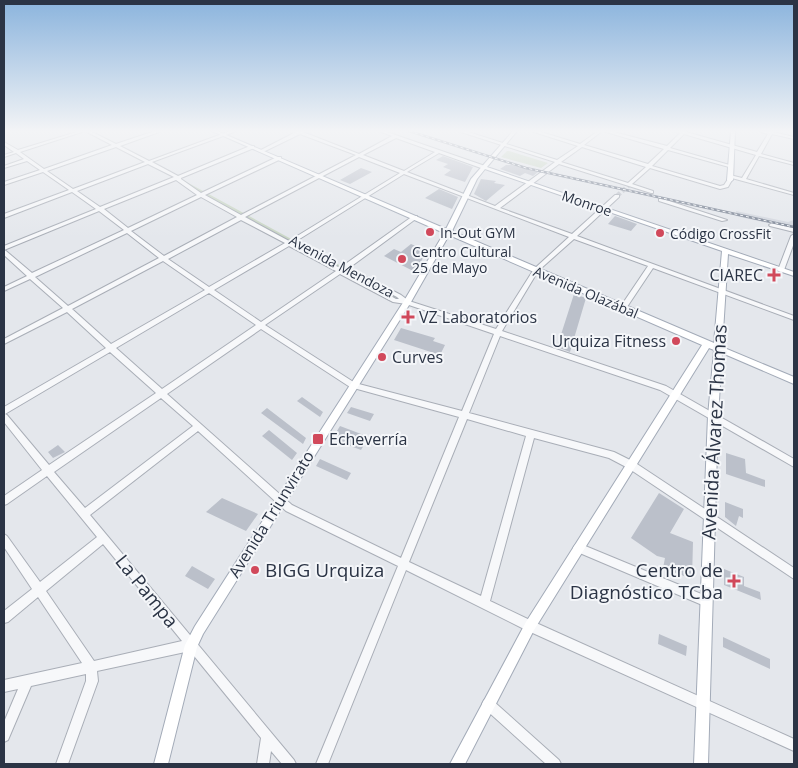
<svg xmlns="http://www.w3.org/2000/svg" width="798" height="768" viewBox="0 0 798 768" font-family="'Open Sans',sans-serif">
	<style>
		.built { fill: #d2d6de }
		.green { fill: #c9d6c5 }
		.building { fill: #bbc0ca }
		.lines { fill: none; stroke-linecap: round; stroke-linejoin: round }
		.minor-tunnel { stroke: #bfc3cb; stroke-width: 4.5; stroke-dasharray: 4.5 2.5; stroke-linecap: butt }
		.minor-casing { stroke: #a9aeb7; stroke-width: 2 }
		.major-casing { stroke: #a3abb8; stroke-width: 2 }
		.minor { fill: #f7f8fa; fill-rule: evenodd }
		.major { fill: #fff; fill-rule: evenodd }
		.rail-casing { stroke: #7d8696; stroke-width: 2.5 }
		.rail { stroke: #f4f6f9; stroke-width: 1; stroke-dasharray: 3; stroke-linecap: butt }
		.poi-dot { fill: #d1495b; stroke: #f4f6f9; stroke-width: 2 }
		.labels { text-anchor: middle; dominant-baseline: central; stroke-width: 4; stroke-linejoin: round; paint-order: stroke }
		.far-street-label { font-size: 14px; fill: #2b3445; stroke: #f4f6f9 }
		.far-poi-label { font-size: 14px; fill: #2b3445; stroke: #f4f6f9; text-anchor: start }
		.poi-label { font-size: 16px; fill: #2b3445; stroke: #f4f6f9; text-anchor: start }
		.street-label { font-size: 16px; fill: #2b3445; stroke: #f4f6f9 }
		.near-street-label { font-size: 19px; fill: #2b3445; stroke: #f4f6f9 }
		.near-poi-label { font-size: 19px; fill: #2b3445; stroke: #f4f6f9; text-anchor: start }
	</style>
	<rect width="100%" height="100%" fill="#e4e7ec"/>
	<path class="built" d="M736,211L788,222L794,220V229L736,216Z"/>
	<path class="green" d="M507,151H509L548,163L541,168L501,157Z
		M176,178L181,179L407,302L395,301L202,196Z"/>
	<path class="building" d="M443,156L473,167L465,182L444,175L451,170L443,167L448,164L436,160Z
		M506,165H512L538,172L533,176L525,173L520,176L500,169Z
		M361,168L372,172L350,184L340,180Z
		M481,179L496,181L494,183L505,185L486,201L474,194Z
		M439,189L458,197L452,209L425,198Z
		M615,216L629,221L637,224L631,231L608,224Z
		M411,244L427,251L415,272L384,256L394,249L401,252Z
		M574,294L586,298L570,352L557,347Z
		M401,328L435,338L433,341L445,345L440,355L394,340Z
		M302,397L323,412L320,417L297,401Z
		M351,407L374,414L370,421L347,413Z
		M267,408L306,438L303,444L261,413Z
		M340,426L369,437L361,450L332,439Z
		M269,430L297,453L292,460L262,436Z
		M58,445L65,452L53,458L48,452Z
		M726,453L745,459L746,473L765,480V487L726,474Z
		M320,459L351,473L347,480L316,466Z
		M659,493L684,509L670,533L693,542L692,579L663,568L665,558L657,556L631,538Z
		M222,498L258,514L246,531L206,512Z
		M725,502L743,509V518L739,516L736,526L725,517Z
		M192,566L215,579L208,589L185,576Z
		M724,569L744,577V586L760,592L761,600L724,585Z
		M659,634L687,646L686,656L658,644Z
		M723,637L770,659V669L723,647Z"/>
	<g class="lines">
		<path class="minor-tunnel" d="M617,196L629,185"/>
		<defs>
			<path id="minor" d="M80,131H85L20,152L44,169L112,145L87,132L86,131H90L116,144L155,131H160L159,132L120,146L149,161L230,131H235L234,132L152,162L178,176L250,146H254V148L181,178V179L201,193L277,157H281V159L205,195L241,215L356,155L300,134L263,152L259,151L296,132L294,131H304L303,132L359,154L392,136L379,131H384L485,166V168H481L439,153L407,172L495,206L555,162L461,132L460,131H465L557,160L578,146L534,132L533,131H538L580,144L598,131H602L584,145L648,164L664,149L606,132L605,131H610L667,146L680,133L676,132L675,131H687L686,132L757,152L768,134L761,132L760,131H774L773,132L794,137V139L772,134L761,154L794,163V165L759,156L746,179L794,193V195L728,177V175H730L742,178L756,155L684,134L670,148L733,166L729,167L668,150L652,166L720,186L724,185L728,179H732V180L728,187L720,189L650,168L632,184L653,191V193H651L559,164L500,208L572,234L615,195H619V197L577,236L794,316V320L653,268L625,310H621L620,308L621,306L648,266L574,239L538,271L502,331L666,386L794,459V467L660,390L500,336L469,413L614,452L634,462L794,568V579L628,468L609,458L534,438L490,601L534,622L794,739V751L526,630L406,570L328,764H316L398,566L286,511L198,431L90,515L294,760L296,764H282L271,751L269,764H257L261,738L190,651L97,671L98,681L68,764H56L86,681V674L31,686L8,740L4,742V722L18,689L4,692V680L82,663L38,597L8,622L4,623V611L32,589L4,547V534L7,536L40,582L97,537L47,476L7,504L4,505V496L42,470L4,422V407L106,348L67,312L4,344V339L63,308L30,279L4,291V287L27,276L4,255V250L6,251L32,273L124,230L99,211L4,250V246L96,209L72,192L4,218V214L69,190L43,172L4,185V182L40,170L27,161L4,168V166L24,159L16,153L4,157V155L14,152L4,145V142L18,150ZM396,138L435,152L404,171L363,155ZM116,147L145,162L73,189L47,171ZM582,147L646,167L628,183L561,162ZM359,157L400,173L289,241L245,217ZM148,164L174,177L100,207L77,191ZM404,174L569,237L534,269L496,329L409,301L401,295L349,268L417,218V216H413L344,265L341,266L340,268L293,243ZM176,180L197,195L128,228L104,209ZM201,197L237,217L164,256L131,231ZM241,220L285,243L209,287L168,259ZM127,233L159,258L68,306L35,277ZM289,246L336,271L261,322L214,290ZM163,261L205,290L111,344L72,309ZM345,270L397,297L399,299H396ZM340,274L393,302L406,304L494,334L462,411L355,383L265,325ZM209,293L256,325L162,389L116,348ZM261,329L350,387L459,417L401,558L292,505L167,394ZM110,352L156,393L49,465L7,415L5,414ZM161,398L193,426L85,508L54,472ZM467,419L526,436L481,596L409,562ZM103,544L182,641L94,661L46,591Z
				M659,199H663L727,220L722,221L659,201Z
				M772,223L794,228V232L770,226L769,225Z
				M794,234V243L784,270L781,272L779,271L778,270L791,236Z
				M578,543L711,598L712,602L711,606L707,607L575,551L573,548L575,545Z
				M488,698L492,700L559,760L561,764H546L484,708L482,704L484,700Z"/>
			<path id="major" d="M212,131H217L446,229L471,179L513,131H517L487,167L794,272V276L728,254L722,347L794,377V384L722,353L718,416L708,764H694L708,416L714,350L709,348L534,630L465,764H450L526,622L702,345L449,235L411,302L203,634L197,647L168,764H154L185,645L195,626L404,301L444,233ZM485,169L722,251L714,343L452,231L477,179Z
				M731,131H735L733,180L730,182L727,180Z"/>
		</defs>
		<use href="#minor" class="minor-casing"/>
		<use href="#major" class="major-casing"/>
		<use href="#minor" class="minor"/>
		<use href="#major" class="major"/>
		<defs>
			<path id="rail" d="M409,131L526,168L794,227"/>
		</defs>
		<use href="#rail" class="rail-casing"/>
		<use href="#rail" class="rail"/>
	</g>
	<linearGradient id="sky" x2="0" y2="1"><stop stop-color="#8bb4dd"/><stop offset="0.55" stop-color="#f3f4f6"/><stop offset="1" stop-color="#f3f4f6" stop-opacity="0"/></linearGradient>
	<rect width="798" height="238" fill="url(#sky)"/>
	<g class="poi-dot">
		<circle cx="430" cy="232" r="5"/>
		<circle cx="660" cy="233" r="5"/>
		<circle cx="402" cy="259" r="5"/>
		<path d="M771.5 267.5h5v5h5v5h-5v5h-5v-5h-5v-5h5z"/>
		<path d="M405.5 309.5h5v5h5v5h-5v5h-5v-5h-5v-5h5z"/>
		<circle cx="676" cy="341" r="5"/>
		<circle cx="382" cy="357" r="5"/>
		<rect x="312" y="433" width="12" height="12" rx="2.5"/>
		<circle cx="255" cy="570" r="5"/>
		<path d="M731.5 573.5h5v5h5v5h-5v5h-5v-5h-5v-5h5z"/>
	</g>
	<g class="labels">
		<g class="far-street-label">
			<text transform="translate(587 203) rotate(19)">Monroe</text>
			<text transform="translate(342 266) rotate(28)">Avenida Mendoza</text>
			<text transform="translate(586 292) rotate(23)">Avenida Olazábal</text>
		</g>
		<g class="far-poi-label">
			<text x="440" y="232">In-Out GYM</text>
			<text x="670" y="233">Código CrossFit</text>
			<text x="412" y="251">Centro Cultural<tspan x="412" dy="16">25 de Mayo</tspan></text>
		</g>
		<g class="poi-label">
			<text x="763" y="275" text-anchor="end">CIAREC</text>
			<text x="419" y="317">VZ Laboratorios</text>
			<text x="666" y="341" text-anchor="end">Urquiza Fitness</text>
			<text x="392" y="357">Curves</text>
			<text x="329" y="439">Echeverría</text>
		</g>
		<g class="street-label">
			<text transform="translate(271 514) rotate(-58)">Avenida Triunvirato</text>
		</g>
		<g class="near-street-label">
			<text transform="translate(714 432) rotate(-87)">Avenida Álvarez Thomas</text>
			<text transform="translate(147 591) rotate(51)">La Pampa</text>
		</g>
		<g class="near-poi-label">
			<text x="265" y="570">BIGG Urquiza</text>
			<text x="723" y="570" text-anchor="end">Centro de<tspan x="723" dy="22">Diagnóstico TCba</tspan></text>
		</g>
	</g>
	<rect width="798" height="768" fill="none" stroke="#2b3445" stroke-width="10"/>
</svg>
